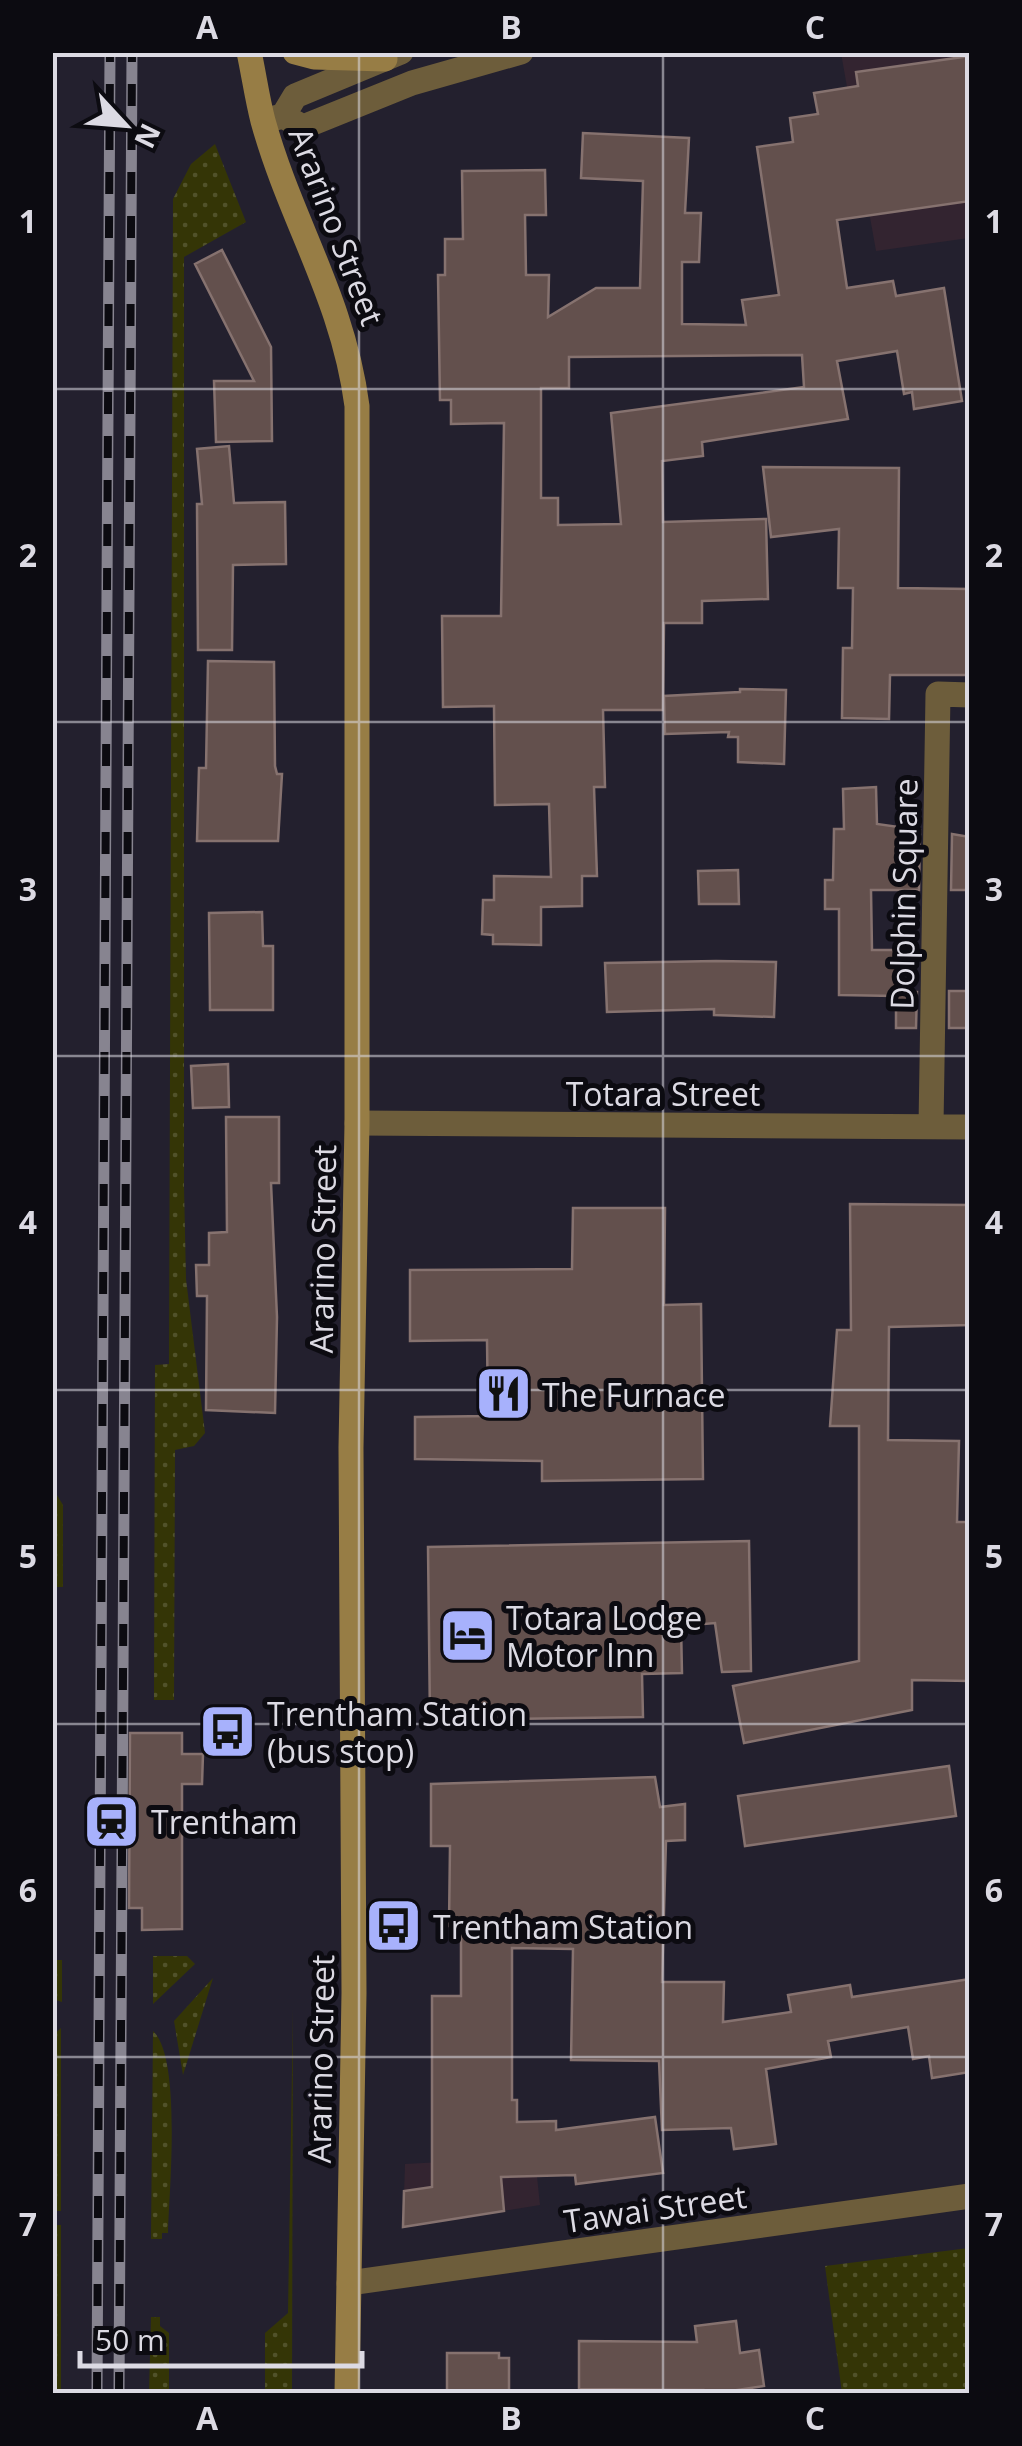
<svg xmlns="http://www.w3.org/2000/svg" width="1022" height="2446" viewBox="0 0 1022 2446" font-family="'Open Sans',sans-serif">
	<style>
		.commercial { fill: #332430 }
		.park { fill: url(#park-dots) }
		.building { fill: #63504d; stroke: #86726f; stroke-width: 2.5; fill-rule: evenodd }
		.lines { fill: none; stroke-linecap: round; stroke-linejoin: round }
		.street { stroke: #6d5d3b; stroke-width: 25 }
		.secondary { stroke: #977d45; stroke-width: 25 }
		.rail-casing { stroke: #878490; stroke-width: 11 }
		.rail { stroke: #0c0b11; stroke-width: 8; stroke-dasharray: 22; stroke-linecap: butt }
		.grid { fill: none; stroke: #dcdae3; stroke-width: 2.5; stroke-opacity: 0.55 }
		.labels { text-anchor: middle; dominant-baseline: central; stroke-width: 10; stroke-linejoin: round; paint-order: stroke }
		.street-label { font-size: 32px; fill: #dcdae3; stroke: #0c0b11 }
		.poi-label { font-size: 32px; fill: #dcdae3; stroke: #0c0b11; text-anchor: start }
		.neatline { fill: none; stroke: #dcdae3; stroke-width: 4 }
		.grid-label { font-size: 32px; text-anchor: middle; font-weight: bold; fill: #dcdae3 }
	</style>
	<defs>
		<pattern id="park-dots" width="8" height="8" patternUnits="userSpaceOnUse" patternTransform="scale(2.5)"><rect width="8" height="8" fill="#343506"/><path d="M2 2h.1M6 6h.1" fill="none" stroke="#51522a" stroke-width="1.8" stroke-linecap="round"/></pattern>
	</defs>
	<rect width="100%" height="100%" fill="#23202e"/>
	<path class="commercial" d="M841,53H969V238L876,251Z
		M535,2157L540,2205L403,2227L405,2164Z"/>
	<path class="park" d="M215,144L246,222L184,257V1187L186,1279L205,1433L194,1446L175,1450L174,1700H154L155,1365L169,1364L173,199L191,164Z
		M52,1487L63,1505V1587H53Z
		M153,1956H187L195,1964L153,2004Z
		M53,1960H62V2002L53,1999Z
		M213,1978L183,2075L174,2021Z
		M293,2008L292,2393H265V2333L288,2313Z
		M61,2028V2211H52V2036Z
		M153,2031C182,2058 169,2192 168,2233H162V2239H151Z
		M53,2225H61V2393H52Z
		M969,2248V2393H842L825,2266Z
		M151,2317H160V2326L169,2333V2393H149Z"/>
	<path class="building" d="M970,56V201L837,220L847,288L893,281L896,296L944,288L962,401L914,409L912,392L904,394L897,351L837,361L848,419L702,442L703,456L662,461L663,522L766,519L768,599L702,601V623H664L663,710H603L605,787H594L597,876H582V906L541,907V945L493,944V935L482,934L483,900H494V876L551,877L549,804L495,805L494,706L443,707L442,616H501L504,423L451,424V400H440L438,275H445V239H463L462,171L545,170L546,215H525L526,275H549L548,317L596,288H640L643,181L581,178L583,133L689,138L685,213H701L699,262H682V324L746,325L742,300L779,295L757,147L793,142L790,118L818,114L814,93L858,86L856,72ZM802,355L804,387L611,413L621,524L558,525V498H541V388H569V357Z
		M222,250L271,347L272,441L216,442L214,381H254L195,264Z
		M229,446L234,503L285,502L286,564L233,565L232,650H198L197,504H202L197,449Z
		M763,467L899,468L898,588L970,589V675H890L889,719L842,718L843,648H852L853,588H838L839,529L771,537Z
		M208,661L274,662L275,766L277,774H282L278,841H197L199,768H206Z
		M740,689L786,690L784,764L738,762V737H728L729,732L665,734L664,696L740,692Z
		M876,787L877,824L920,830L919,890H871L872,950H902V993L917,992L916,1028H896V996L839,995V909H825V880H833L834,829H844L843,789Z
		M952,834L970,837V890H951Z
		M738,870L739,904H699L698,871Z
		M262,912L263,946H273V1010H210L209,913Z
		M716,961L776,962L774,1017L714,1015V1009L607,1012L605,963Z
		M949,991H970V1028H949Z
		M228,1064L229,1107L193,1108L191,1066Z
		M226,1117H279V1183H271L277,1317L275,1413L206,1410L207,1296H197L196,1265H209V1233L227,1232Z
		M850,1204L970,1205V1325L889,1327L888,1440L959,1441L957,1522H970V1681L912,1680V1710L744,1743L733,1686L859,1661V1426H830L837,1330H851Z
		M573,1208H665L664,1305L701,1304L703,1479L542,1481V1461L415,1459V1417L488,1416L487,1340L410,1341V1270L572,1269Z
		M749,1541L751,1671L722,1672L715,1623L681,1626L682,1673L642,1674L643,1717L430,1720L428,1547Z
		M130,1733H182V1754H203L202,1784H182V1929L142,1930V1908H129Z
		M949,1766L956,1816L745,1846L738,1796Z
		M655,1777L660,1807L685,1804V1840L666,1841L662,1982H724L723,2022L791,2012L788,1995L850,1985L852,1997L970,1979V2072L932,2078L929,2056L913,2059L908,2027L828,2041L831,2057L766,2069L776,2144L734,2149L731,2128L662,2130L659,2061L571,2060L573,1949L512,1948V2100H517V2122L556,2121V2130L655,2117L663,2173L576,2184L575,2175L501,2177L504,2211L403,2227L404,2191L432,2187V1996H461V1926H449L450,1846H431V1784Z
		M736,2321L740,2353L759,2350L764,2386L711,2394L704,2390L579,2389V2341L697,2342L695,2326Z
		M447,2353H499V2358H509V2394H447Z"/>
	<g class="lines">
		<path class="street" d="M283,116L303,127L412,83L521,52
			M271,119L283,116L295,96L401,52
			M357,1123L970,1127
			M931,1126L938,694L970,695
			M349,2283L970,2196"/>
		<path class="secondary" d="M249,52C254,75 257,98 263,121C291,222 343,298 357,406V1123L351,1448L354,1993L347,2394
			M295,52L314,57L385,59"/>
		<defs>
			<path id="rail" d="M97,2394L110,52
				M119,2394L132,52"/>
		</defs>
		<use href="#rail" class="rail-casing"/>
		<use href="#rail" class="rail"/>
	</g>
	<path class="grid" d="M359,52V2394M663,52V2394M52,389H970M52,722H970M52,1056H970M52,1390H970M52,1724H970M52,2057H970"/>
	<defs>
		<symbol id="restaurant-square" viewBox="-11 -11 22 22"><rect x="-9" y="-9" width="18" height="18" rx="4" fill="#a7b1fc" stroke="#0c0b11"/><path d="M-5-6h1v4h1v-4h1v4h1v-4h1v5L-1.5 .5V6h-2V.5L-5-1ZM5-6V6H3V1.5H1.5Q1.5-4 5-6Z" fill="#111"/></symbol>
		<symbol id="hotel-square" viewBox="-11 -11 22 22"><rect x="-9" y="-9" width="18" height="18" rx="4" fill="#a7b1fc" stroke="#0c0b11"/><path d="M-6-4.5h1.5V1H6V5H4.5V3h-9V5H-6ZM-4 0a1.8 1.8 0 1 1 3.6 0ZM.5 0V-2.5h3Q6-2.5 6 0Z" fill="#111"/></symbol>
		<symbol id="bus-square" viewBox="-11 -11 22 22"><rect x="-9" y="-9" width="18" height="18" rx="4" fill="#a7b1fc" stroke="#0c0b11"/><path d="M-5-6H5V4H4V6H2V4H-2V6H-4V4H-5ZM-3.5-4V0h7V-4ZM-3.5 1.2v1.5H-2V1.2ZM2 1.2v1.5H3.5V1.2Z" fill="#111"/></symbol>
		<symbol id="station-square" viewBox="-11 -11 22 22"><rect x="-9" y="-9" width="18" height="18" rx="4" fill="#a7b1fc" stroke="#0c0b11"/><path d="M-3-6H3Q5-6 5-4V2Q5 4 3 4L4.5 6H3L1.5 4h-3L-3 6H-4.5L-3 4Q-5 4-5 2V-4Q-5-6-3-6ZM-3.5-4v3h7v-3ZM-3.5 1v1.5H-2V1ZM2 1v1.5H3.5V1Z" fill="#111"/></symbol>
	</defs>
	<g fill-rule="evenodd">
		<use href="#restaurant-square" x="472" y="1362" width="63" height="63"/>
		<use href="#hotel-square" x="436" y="1604" width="63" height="63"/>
		<use href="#bus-square" x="196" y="1700" width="63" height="63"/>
		<use href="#station-square" x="80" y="1790" width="63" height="63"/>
		<use href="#bus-square" x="362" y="1894" width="63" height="63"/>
	</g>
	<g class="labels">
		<g class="street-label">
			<text transform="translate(337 226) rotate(69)">Ararino Street</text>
			<text transform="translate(903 894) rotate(-89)">Dolphin Square</text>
			<text x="663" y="1093">Totara Street</text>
			<text transform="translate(322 1249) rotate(-89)">Ararino Street</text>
			<text transform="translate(320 2059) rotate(-89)">Ararino Street</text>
			<text transform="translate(655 2208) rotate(-8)">Tawai Street</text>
		</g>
		<g class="poi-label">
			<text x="542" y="1394">The Furnace</text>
			<text x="506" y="1617">Totara Lodge<tspan x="506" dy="37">Motor Inn</tspan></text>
			<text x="267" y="1713">Trentham Station<tspan x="267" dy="37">(bus stop)</tspan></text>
			<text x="151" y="1821">Trentham</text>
			<text x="433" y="1926">Trentham Station</text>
		</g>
	</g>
	<rect width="1022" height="2446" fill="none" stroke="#0c0b11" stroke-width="110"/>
	<g transform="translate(125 125) rotate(116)" stroke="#0c0b11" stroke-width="8" paint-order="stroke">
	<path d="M0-8L18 38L0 25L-18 38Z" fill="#dcdae3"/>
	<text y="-15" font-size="28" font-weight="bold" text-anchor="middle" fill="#dcdae3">N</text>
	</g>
	<path d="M80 2351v15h282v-15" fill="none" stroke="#dcdae3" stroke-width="5"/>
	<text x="95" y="2351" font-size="30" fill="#dcdae3" stroke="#0c0b11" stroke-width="8" paint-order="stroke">50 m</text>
	<rect x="55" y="55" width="912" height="2336" class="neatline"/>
	<g class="grid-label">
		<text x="207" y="39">A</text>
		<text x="511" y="39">B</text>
		<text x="815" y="39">C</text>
		<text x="28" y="233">1</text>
		<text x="994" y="233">1</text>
		<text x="28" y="567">2</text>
		<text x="994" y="567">2</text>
		<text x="28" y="901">3</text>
		<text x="994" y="901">3</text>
		<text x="28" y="1234">4</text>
		<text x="994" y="1234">4</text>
		<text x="28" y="1568">5</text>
		<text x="994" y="1568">5</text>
		<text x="28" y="1902">6</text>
		<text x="994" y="1902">6</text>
		<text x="28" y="2236">7</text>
		<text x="994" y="2236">7</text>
		<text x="207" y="2430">A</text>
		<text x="511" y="2430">B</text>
		<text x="815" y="2430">C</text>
	</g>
</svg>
